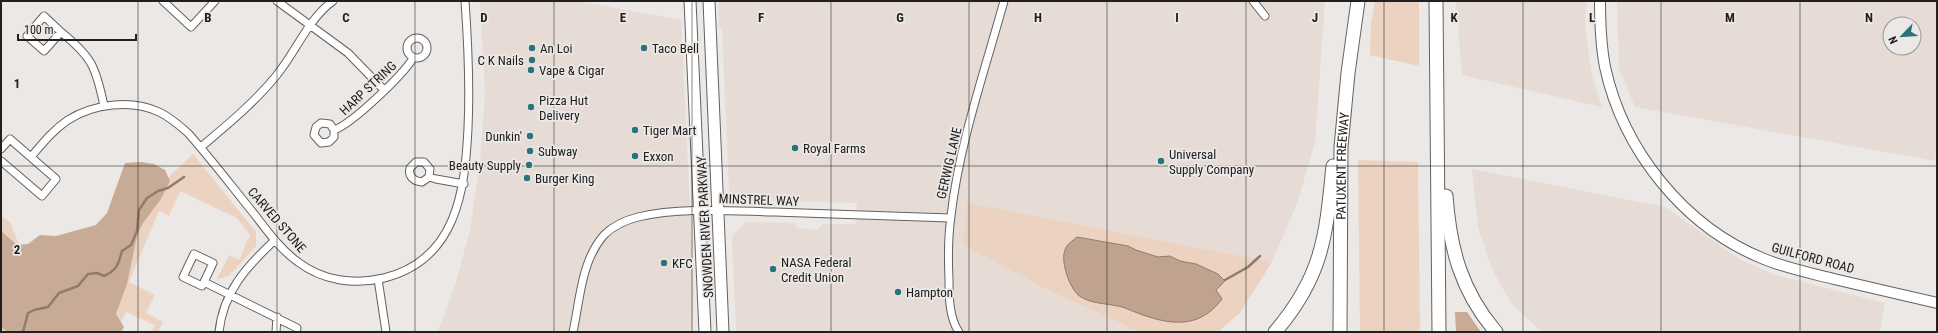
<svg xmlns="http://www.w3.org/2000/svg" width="1938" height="333" viewBox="0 0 1938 333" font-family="'Roboto Condensed',sans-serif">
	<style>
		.built { fill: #e6dcd5; fill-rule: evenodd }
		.green { fill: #ecd3c1 }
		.forest { fill: #c7ab97 }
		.water { fill: #bfa38f; stroke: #907c6d }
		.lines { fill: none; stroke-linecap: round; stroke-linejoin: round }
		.stream { stroke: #907c6d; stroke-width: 2.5 }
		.street-casing { stroke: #64615f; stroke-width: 9 }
		.secondary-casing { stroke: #64615f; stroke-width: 12 }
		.primary-casing { stroke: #64615f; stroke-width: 13 }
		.highway-casing { stroke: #64615f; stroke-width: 15 }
		.street { stroke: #fff; stroke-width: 7 }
		.secondary { stroke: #fff; stroke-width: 10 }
		.primary { stroke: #fff; stroke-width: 11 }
		.highway { stroke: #fff; stroke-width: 13 }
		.grid { fill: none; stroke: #21201f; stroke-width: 1; stroke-opacity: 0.55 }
		.poi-dot { fill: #2a727c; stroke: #ebe8e6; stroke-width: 1.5 }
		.labels { text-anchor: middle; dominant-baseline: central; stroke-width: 3.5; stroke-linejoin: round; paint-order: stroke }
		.poi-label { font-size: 13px; fill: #21201f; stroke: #ebe8e6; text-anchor: start }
		.street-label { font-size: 13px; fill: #21201f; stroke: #ebe8e6 }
		.grid-label { font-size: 13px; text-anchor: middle; font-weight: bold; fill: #21201f; stroke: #ebe8e6; stroke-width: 3.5; stroke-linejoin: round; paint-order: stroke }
	</style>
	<rect width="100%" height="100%" fill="#ebe8e6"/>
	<path class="built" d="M480,1H578L681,20L694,292L692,332H438L456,282L470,230L480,163L485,93Z
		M718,1H1325L1315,142L1298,201L1272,262L967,204L1052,292L1140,332H736L732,236L746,222L794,223L798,228L817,230L823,224H856L857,203L738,200L729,190L722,29L719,28Z
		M1456,1H1586L1585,27L1592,75L1602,107L1462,75Z
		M1617,1H1937V142L1935,161L1635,107L1619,69ZM1890,24H1914V48H1890Z
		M1472,169L1665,207L1741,260L1776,275L1885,303L1880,332H1542L1511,303L1492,269L1478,227Z"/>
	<path class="green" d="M1375,1H1419V66L1370,55L1371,23Z
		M193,154L256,232V246L229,276L217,279L229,255L239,260L250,235L237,218L180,191L169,216L159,211L129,282L155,295L146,313L163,322L158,332H152L155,325L126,312L116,332H1V216L10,222L20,247L93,234L160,185Z
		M1358,160L1418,162L1420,332H1360Z
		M967,203L1272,262L1240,313L1218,332H1140L1052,292L963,245Z"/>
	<path class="forest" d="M141,162L154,164L165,170L170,181L161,199L143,223L137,236L127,284L116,314L124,327L121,332H7L1,327V231L17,245L28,244L40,235L56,236L96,225L107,213L125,163Z
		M1455,312H1467L1481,332H1456Z"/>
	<path class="water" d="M1077,237L1128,246L1136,250L1158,257L1170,256L1180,261L1196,264L1218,274L1225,281L1216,290L1222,299C1197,333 1163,324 1125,308C1111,303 1094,305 1081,297C1070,291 1060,261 1065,250C1067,244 1072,241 1077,237Z"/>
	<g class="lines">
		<path class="stream" d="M1225,280L1248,267L1260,256
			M23,332L28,313L34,310L48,307L59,293L78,286L88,274L97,273L104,276C117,270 118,265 122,251L131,245L137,231L139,210L147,198L158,191L168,188L184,177"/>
		<defs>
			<path id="street" d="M163,1L191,27L215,1
				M277,1L348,53L384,90
				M1253,1L1265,16
				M61,32L44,16L27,36L44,51L61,32C92,57 96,67 104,106
				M407 48a10 10 0 1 1 20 0a10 10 0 1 1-20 0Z
				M334,130V137L329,142L321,143L314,135L316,127L321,123L330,124L334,130C352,124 404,74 413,58
				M201,147C227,125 254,103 276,76C296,52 308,19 333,1
				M1,149L10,139L56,179L42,196L1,161
				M31,157C42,144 53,130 68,120C93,104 131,99 159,112C170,117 179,125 188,133C212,160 233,188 255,215C268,232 281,250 298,262C323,281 354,285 384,278C456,260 465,192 468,128C470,86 468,43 465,1
				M429,177L422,182C413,181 408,176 410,168L416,162H424L430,169L429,177L436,179L464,184
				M378,279L386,332
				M204,282L213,263L194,254L183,277L202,286L204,282L297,328L296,332
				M219,332C223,292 247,266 275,240
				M276,332L277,317
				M573,332C580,300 581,261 604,235C613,226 626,220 638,217C680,207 732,211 774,212C833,214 892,216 950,218
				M959,332C949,318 949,296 949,279C948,258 948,237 951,216C959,144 985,70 1004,1"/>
			<path id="secondary" d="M1600,1C1600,23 1601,46 1605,67C1623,150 1684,227 1764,259C1786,268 1810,273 1834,279C1868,287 1903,295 1937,303"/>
			<path id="primary" d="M690,1L705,332
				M709,1L723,332"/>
			<g id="highway">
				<path d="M1436,1L1439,332"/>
				<path d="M1446,196C1450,249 1461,291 1496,332"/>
				<path d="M1275,332C1323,276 1326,236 1333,166"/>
				<path id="s1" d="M1340,332L1341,147L1348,73L1358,1"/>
			</g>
		</defs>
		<use href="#street" class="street-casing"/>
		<use href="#secondary" class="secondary-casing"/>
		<use href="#primary" class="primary-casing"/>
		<use href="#highway" class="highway-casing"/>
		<use href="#street" class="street"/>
		<use href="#secondary" class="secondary"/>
		<use href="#primary" class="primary"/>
		<use href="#highway" class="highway"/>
	</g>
	<path class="grid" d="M138,1V332M277,1V332M415,1V332M554,1V332M692,1V332M831,1V332M969,1V332M1107,1V332M1246,1V332M1384,1V332M1523,1V332M1661,1V332M1800,1V332M1,166H1937"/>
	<g class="poi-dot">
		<circle cx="532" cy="48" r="4"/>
		<circle cx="644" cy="48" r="4"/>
		<circle cx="532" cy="60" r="4"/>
		<circle cx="531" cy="70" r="4"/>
		<circle cx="531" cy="107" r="4"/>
		<circle cx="635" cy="130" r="4"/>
		<circle cx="530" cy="136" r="4"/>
		<circle cx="795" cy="148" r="4"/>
		<circle cx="530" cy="151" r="4"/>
		<circle cx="635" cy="156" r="4"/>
		<circle cx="1161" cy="161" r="4"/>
		<circle cx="529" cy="165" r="4"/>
		<circle cx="527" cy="178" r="4"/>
		<circle cx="664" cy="263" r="4"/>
		<circle cx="773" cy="269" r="4"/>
		<circle cx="898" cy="292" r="4"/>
	</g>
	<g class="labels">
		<g class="poi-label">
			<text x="540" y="48">An Loi</text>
			<text x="652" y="48">Taco Bell</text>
			<text x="524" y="60" text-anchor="end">C K Nails</text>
			<text x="539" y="70">Vape &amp; Cigar</text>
			<text x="539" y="100">Pizza Hut<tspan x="539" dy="15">Delivery</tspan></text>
			<text x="643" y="130">Tiger Mart</text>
			<text x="522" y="136" text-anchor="end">Dunkin'</text>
			<text x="803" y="148">Royal Farms</text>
			<text x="538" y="151">Subway</text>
			<text x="1169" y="154">Universal<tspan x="1169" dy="15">Supply Company</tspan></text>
			<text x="643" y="156">Exxon</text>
			<text x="521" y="165" text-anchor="end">Beauty Supply</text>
			<text x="535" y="178">Burger King</text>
			<text x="781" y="262">NASA Federal<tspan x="781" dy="15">Credit Union</tspan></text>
			<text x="672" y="263">KFC</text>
			<text x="906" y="292">Hampton</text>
		</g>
		<g class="street-label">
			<text transform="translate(368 88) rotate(-43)">HARP STRING</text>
			<text transform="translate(949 163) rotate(-77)">GERWIG LANE</text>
			<text stroke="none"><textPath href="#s1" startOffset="166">PATUXENT FREEWAY</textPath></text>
			<text transform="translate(759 200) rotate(2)">MINSTREL WAY</text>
			<text transform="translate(277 220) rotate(49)">CARVED STONE</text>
			<text transform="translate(705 227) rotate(-93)">SNOWDEN RIVER PARKWAY</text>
			<text transform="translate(1813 258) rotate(15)">GUILFORD ROAD</text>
		</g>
	</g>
	<g class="grid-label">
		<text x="208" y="22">B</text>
		<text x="346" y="22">C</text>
		<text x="484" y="22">D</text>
		<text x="623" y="22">E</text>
		<text x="761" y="22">F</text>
		<text x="900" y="22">G</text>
		<text x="1038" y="22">H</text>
		<text x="1177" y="22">I</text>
		<text x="1315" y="22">J</text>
		<text x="1454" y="22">K</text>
		<text x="1592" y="22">L</text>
		<text x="1730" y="22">M</text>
		<text x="1869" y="22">N</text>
		<text x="17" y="88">1</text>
		<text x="17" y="254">2</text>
	</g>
	<rect width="1938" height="333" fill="none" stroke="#21201f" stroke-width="4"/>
	<g transform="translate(1902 36) rotate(245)"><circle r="19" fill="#ebe8e6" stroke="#9a9896"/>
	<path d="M0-3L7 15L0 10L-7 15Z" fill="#2a727c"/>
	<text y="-6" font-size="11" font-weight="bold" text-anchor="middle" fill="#21201f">N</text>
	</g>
	<path d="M18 34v6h118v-6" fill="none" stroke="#21201f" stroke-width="2"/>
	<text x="24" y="34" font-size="12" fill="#21201f" stroke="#ebe8e6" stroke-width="3" paint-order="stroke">100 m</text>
</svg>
